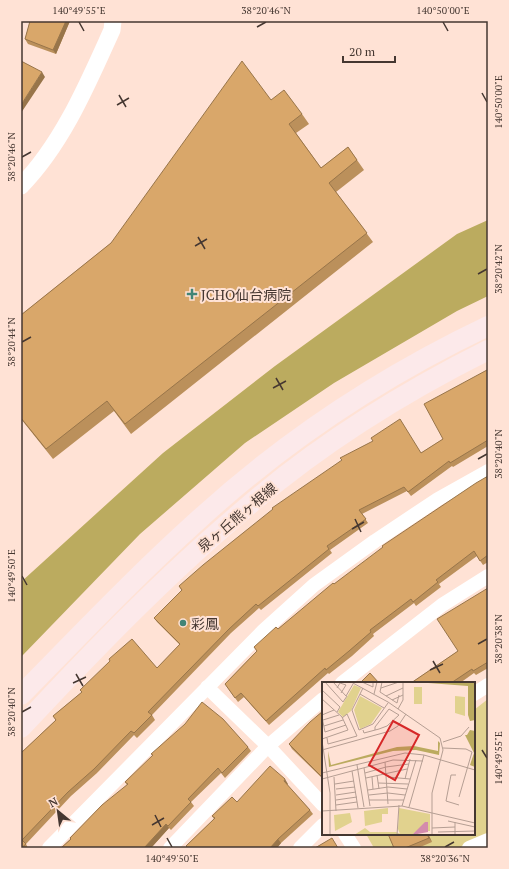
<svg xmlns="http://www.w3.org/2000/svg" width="509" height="869" viewBox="0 0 509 869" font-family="'PT Serif','Noto Sans JP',serif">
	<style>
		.green { fill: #e1d28e }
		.forest { fill: #bbab5f }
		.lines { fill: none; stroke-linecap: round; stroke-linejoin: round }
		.minor { stroke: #fff; stroke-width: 14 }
		.tertiary { stroke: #fff; stroke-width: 17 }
		.secondary { stroke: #fce9ea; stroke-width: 20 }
		.wall { fill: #bb905b }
		.shaded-wall { fill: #98754a }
		.building { fill: #d9a76a; stroke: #98754a }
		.ticks { fill: none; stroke: #453731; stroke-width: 1.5 }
		.poi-dot { fill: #428576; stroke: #ffe2d5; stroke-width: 1.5 }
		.labels { text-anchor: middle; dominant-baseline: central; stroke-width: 4; stroke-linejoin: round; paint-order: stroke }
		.poi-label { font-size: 14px; fill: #453731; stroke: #ffe2d5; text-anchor: start }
		.street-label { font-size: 14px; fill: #453731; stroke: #ffe2d5 }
		.inset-road { fill: none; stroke: #b59e93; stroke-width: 1 }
		.view { fill: #d62828; fill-opacity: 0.15; stroke: #d62828; stroke-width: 2 }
		.inset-edge { fill: none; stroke: #453731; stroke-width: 2 }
		.neatline { fill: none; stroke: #453731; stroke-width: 1.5 }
		.ticks-label { font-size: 10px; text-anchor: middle; fill: #453731 }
	</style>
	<rect width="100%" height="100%" fill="#ffe2d5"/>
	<path class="green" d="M488,699V835L458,848H374L366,834H474V710Z"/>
	<path class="forest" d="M488,220V296L457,311L334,383L245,443L140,534L21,657V582L163,453L275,366L457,234Z"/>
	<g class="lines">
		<path class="minor" d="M342,683L442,605L488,576
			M207,687L268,746L323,805
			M474,694L488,685
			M345,834L354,848
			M49,848L263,631L314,585L375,541L438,499L488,471
			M170,848L268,746L323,699
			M300,848L323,825
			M469,848L488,840"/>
		<path class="tertiary" d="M21,186C63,143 88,83 112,30L113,21"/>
		<path class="secondary" d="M21,695C79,636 136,576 197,521C283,442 383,376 488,326
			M21,728C91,653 162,579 240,513C314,448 400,394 488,350"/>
	</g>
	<path class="wall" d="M30,21H70L56,54L28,44L25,39Z
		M271,100L302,114L309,124L296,133L321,168L348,147L364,170L336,192L373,242L131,434L114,411L53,459L21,419V315L111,243Z
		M488,371V446L453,467L452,466L411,496L407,491L362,514L368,523L330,550L332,553L261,610L259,608L231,633L152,715L155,720L137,738L134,735L97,773L71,796L26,844L28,848H21V753L56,720L53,716L82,692L80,690L157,668L180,645L157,622L154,618L182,591L179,586L421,453L443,439Z
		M488,476V562L483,565L477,556L439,584L441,587L416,606L414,603L373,634L374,636L352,656L329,674L328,673L269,725L244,697L238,702L225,684L257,651L254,647L278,629L334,584Z
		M488,588V668L476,675L474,673L460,683H411L458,651Z
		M323,711V779L292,749L289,744Z
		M248,747L251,751L225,778L221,773L191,802L194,806L171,830L169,828L151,848H61L127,785L125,782Z
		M288,784L287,785L310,810L313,814L281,843L277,848H187L186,846L214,819L212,816L237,802Z
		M388,834H428L432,842L418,848H394Z"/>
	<path class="shaded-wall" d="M66,21H70L56,54L53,50Z
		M42,72L45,77L21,113V105Z
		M285,779L288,784L287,785L284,781Z
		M166,824L169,828L151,848H144Z
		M427,834H428L432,842L429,838Z
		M278,839L281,843L277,848H270Z"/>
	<path class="building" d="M30,21H66L53,50L25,39Z
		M21,61L42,72L21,105Z
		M242,61L271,100L284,90L302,114L289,124L321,168L348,147L357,160L329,183L367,233L125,424L107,401L46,449L21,418V315L111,243Z
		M487,370L488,371V440L450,463L449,461L408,492L404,487L359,510L366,519L327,546L329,549L258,606L256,604L229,629L148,712L152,715L134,733L131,731L94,769L68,792L22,840L26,844L21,848V753L56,720L53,716L82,692L80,690L110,661L109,659L132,639L157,668L180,644L154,618L182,590L179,586L203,565L273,509L272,508L342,460L340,458L373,441L371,438L400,419L421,453L443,439L424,404Z
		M488,476V555L480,561L474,551L436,580L438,582L413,602L411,599L370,630L371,632L349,651L326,670L325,668L266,721L241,693L235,698L225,684L257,651L254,647L276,627L278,629L333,583L334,584L383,547L382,546L476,483Z
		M488,588V662L473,671L472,669L451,683H411L458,651L437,619Z
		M370,673L379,683H360Z
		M202,702L223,719L248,747L222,773L218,768L188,799L191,802L168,826L166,824L144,848H61L71,839L70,838L102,805L128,784L125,782L153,755L151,754L185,724Z
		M323,711V778L289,744L310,722Z
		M270,766L285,779L284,781L310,810L278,839L270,848H188L186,846L215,818L212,816L232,797L237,802Z
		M388,834H427L429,838L405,848H394Z
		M332,838L338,848H315Z"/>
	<path class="ticks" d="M79,22L84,31M443,22L448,31M257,27L266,22M482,93L487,102M119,95L126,107M117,105L129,98M22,157L31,152M198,237L205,249M195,246L207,239M478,274L487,269M22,342L31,337M276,378L283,390M273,388L286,381M478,459L487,454M355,519L361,532M352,529L364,522M22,576L27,585M478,644L487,639M433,661L440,673M430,670L443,664M76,674L83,686M73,683L86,677M22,712L31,707M482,750L487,758M155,815L161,827M152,825L164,818M167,838L172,847M445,847L454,842"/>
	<g class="poi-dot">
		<path d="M190 288h4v4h4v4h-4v4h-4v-4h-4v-4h4z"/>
		<circle cx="183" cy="623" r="4"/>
	</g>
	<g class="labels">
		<g class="poi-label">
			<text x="201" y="294">JCHO仙台病院</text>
			<text x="191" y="623">彩鳳</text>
		</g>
		<g class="street-label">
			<text transform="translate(237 517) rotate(-40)">泉ヶ丘熊ヶ根線</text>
		</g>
	</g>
	<g transform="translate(322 682)">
		<rect width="153" height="153" fill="#ffe2d5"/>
		<path d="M32,3L39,6L29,29L21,35L16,30ZM92,5H100V22H92ZM38,14L60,26L49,42L38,47L32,28ZM133,14L143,15V34L133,31ZM66,126V132H60V140L43,144L42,129ZM77,126L108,132V149H106L105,140L90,153L78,152L76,147ZM28,131L30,140L13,149L12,133ZM43,146L48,150H74L81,153H32Z" fill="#e1d28e"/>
		<path d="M93,0H153V38L148,39L146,33V4ZM105,48L118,61L117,73L94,68L71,69L7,85L6,69L9,83L75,65L92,64L116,69V59ZM148,48L153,49V85L148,83L152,71L143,53H145Z" fill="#bbab5f"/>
		<path d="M103,140H106V150L90,153Z" fill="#d48bac"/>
		<path class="inset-road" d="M3,0L21,20L25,14M11,0L24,14L31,2M29,0L66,20L118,56L121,68L110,111V153M40,0L51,5V0M60,0L58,10L75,21L77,13M15,6L18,1L24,3L19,11M41,6L30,28L37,48L51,42L66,21M59,6L77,0M0,8L18,25L15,30M38,12L62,26M52,12L55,0M64,14L81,6M0,17L20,35L26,48L0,57M70,18L81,13M76,27L81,18V0M0,33L12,28M0,35L3,50L24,43M1,38L17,33M2,44L21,38M41,48L42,51L57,47L65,44L77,33L67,27L53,45V48M5,56L6,62L35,54L25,32L20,36M0,59L8,111V153M121,60L139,54L147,45M121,66L144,67L150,70L137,115M0,68L68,49L76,44L84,32M63,80L66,122M35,83L42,125M42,86L48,124M30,89L36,126M0,91L83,71L102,73L153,88M43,91L64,85L87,82M55,93L57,107M134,93H129L124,119L137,123M12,95L14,129M50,95L51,107M66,95L88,97M44,96L85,87M0,97L71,78L101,79M83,97L88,77M56,101L86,102M13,102L32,99M14,107L33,105M46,108L66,105L85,107M14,113L34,110M47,113L66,111L83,113M14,118L35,115M47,118H82M14,123L35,120M80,124L94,78M87,125L102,73M0,129L80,124L153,141M126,139L153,145M133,140V153M110,146L133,145M116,150L153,149M75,153L77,123"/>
		<path class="view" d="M71,39L97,53L73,98L47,83Z"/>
		<rect width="153" height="153" class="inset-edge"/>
	</g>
	<rect width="509" height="869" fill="none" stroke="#ffe2d5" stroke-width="44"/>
	<g transform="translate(58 811) rotate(331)" stroke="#ffe2d5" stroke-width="3" paint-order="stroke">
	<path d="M0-3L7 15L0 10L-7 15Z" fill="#453731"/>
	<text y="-6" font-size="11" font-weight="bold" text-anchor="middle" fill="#453731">N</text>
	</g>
	<path d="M343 56v6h52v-6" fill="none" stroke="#453731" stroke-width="2"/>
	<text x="349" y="56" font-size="12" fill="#453731" stroke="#ffe2d5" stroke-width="3" paint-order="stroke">20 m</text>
	<rect x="22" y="22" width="465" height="825" class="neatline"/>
	<g class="ticks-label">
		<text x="79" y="14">140°49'55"E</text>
		<text x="266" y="14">38°20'46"N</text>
		<text x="443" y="14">140°50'00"E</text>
		<text transform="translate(498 102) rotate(-90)" y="4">140°50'00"E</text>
		<text transform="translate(11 157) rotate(-90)" y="4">38°20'46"N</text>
		<text transform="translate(498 269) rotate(-90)" y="4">38°20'42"N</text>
		<text transform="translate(11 342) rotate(-90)" y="4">38°20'44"N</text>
		<text transform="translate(498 454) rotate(-90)" y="4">38°20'40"N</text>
		<text transform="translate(11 576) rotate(-90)" y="4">140°49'50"E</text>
		<text transform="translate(498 639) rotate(-90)" y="4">38°20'38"N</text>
		<text transform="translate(11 712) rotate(-90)" y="4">38°20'40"N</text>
		<text transform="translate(498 758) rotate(-90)" y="4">140°49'55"E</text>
		<text x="172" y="862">140°49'50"E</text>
		<text x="445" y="862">38°20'36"N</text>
	</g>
</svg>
